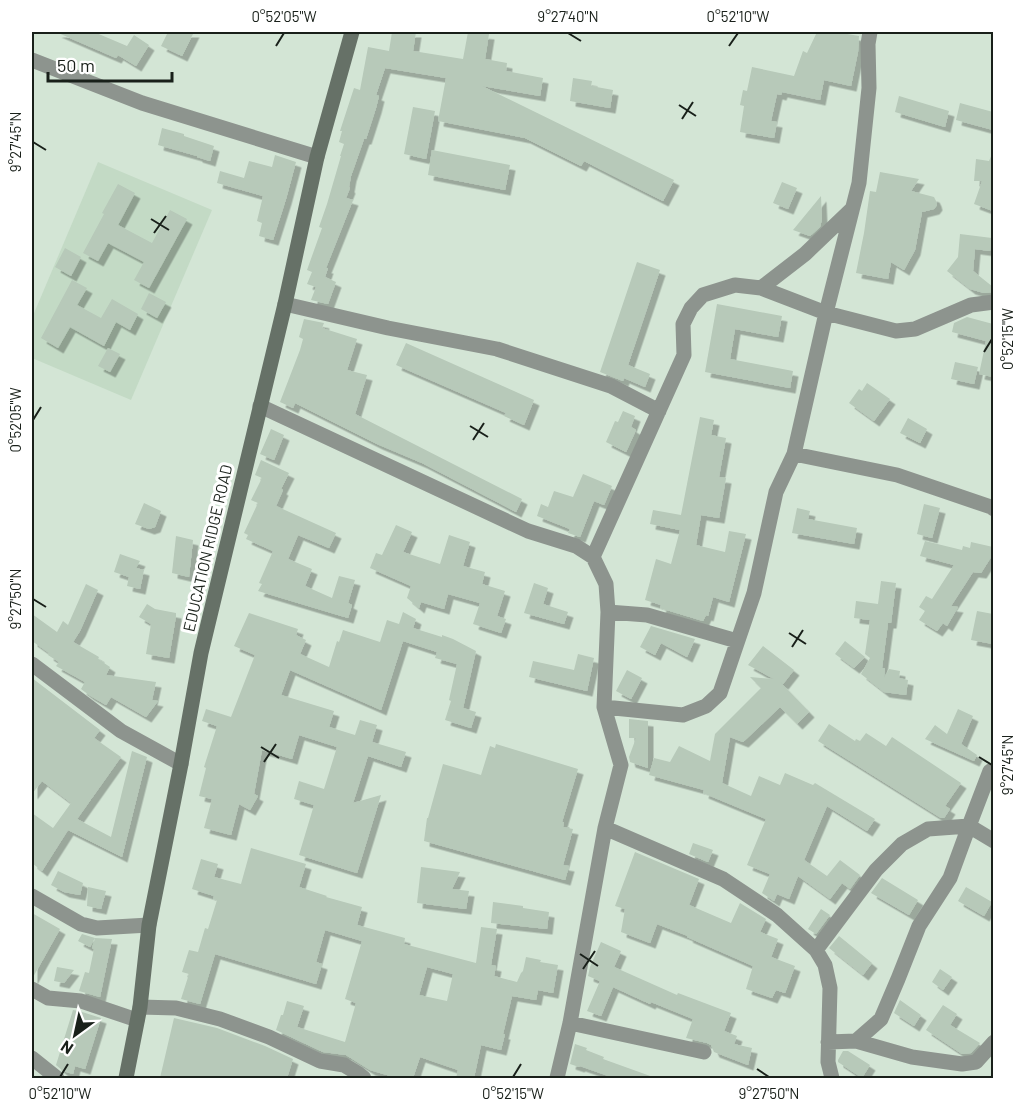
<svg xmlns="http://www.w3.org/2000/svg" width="1025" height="1110" viewBox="0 0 1025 1110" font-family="Barlow,sans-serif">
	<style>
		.built { fill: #c3dac5 }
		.building { fill: #b7c9b9; fill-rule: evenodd; filter: url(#shadow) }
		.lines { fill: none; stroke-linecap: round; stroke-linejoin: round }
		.street { stroke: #8d948e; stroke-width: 15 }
		.secondary { stroke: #667167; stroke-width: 15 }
		.ticks { fill: none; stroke: #19201a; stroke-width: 2 }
		.labels { text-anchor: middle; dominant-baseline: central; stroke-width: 6; stroke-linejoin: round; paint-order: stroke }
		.street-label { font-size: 16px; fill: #19201a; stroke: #fff }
		.neatline { fill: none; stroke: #19201a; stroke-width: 2 }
		.ticks-label { font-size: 15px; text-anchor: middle; fill: #19201a }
	</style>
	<defs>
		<filter id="shadow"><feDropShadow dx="5.5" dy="5.5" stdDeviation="0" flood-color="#0004"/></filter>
	</defs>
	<rect width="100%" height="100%" fill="#d3e5d5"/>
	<path class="built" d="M98,162L212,210L131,400L32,358V318Z"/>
	<path class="building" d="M56,32H94L127,46L134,35L149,45L136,66L118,55L116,58Z
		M168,32H194L182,56L161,46Z
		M392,32H416L413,51L463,59L468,32L489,34L485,59L507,63L506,71L543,78L540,96L482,86L674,180L663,201L584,161L581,166L525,138L438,121L446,78L385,68L376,95L379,96L376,108L366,139H364L351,176L349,187L350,188L346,198L353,200L326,268H328L325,277L336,282L328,304L311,300L316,287L307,284L312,272L307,270L322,228L319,227L327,204L341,156H340L344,144L339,142L342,131H340L354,88L360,90L368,47L389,51Z
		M817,32H836L859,36L858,52L851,86L824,80L820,100L782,92L781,95L777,94L771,121L777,122L774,138L740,132L744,106L740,105L743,90L747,91L752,67L794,76L803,51L807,53Z
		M573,78L592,81L591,86L613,90L610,108L570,101Z
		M899,96L949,111L945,127L895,112Z
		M960,103L993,112V130L956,120Z
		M413,107L435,111L426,159L404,154Z
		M162,128L184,134V136L214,146L210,161L197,157V156L158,145Z
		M432,150L510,165L505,190L428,175Z
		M992,154H993V211L974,204L982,181H974L976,159L989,161Z
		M275,155L296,162L286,199L273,240L259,236L262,223L257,221L263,196L217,183L220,171L244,178L249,161L272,167Z
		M880,172L919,179L911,191L934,197L936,201L937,205L934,209L922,212L915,250L904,270L891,262L888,279L856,273L864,233L870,191L876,192Z
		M782,182L797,188L788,209L773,203Z
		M118,184L135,193L118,225L152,243L170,210L187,219L149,288L134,280L144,262L108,243L98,261L83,253L104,214L102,213Z
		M821,196L822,219L820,227L810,236L793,230Z
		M960,234L992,238L990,251L975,249L973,271L993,287V292L984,293L970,289L947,271L958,257Z
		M65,248L81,257L71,276L55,267Z
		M637,262L660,270L628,365L650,374L645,387L624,378L623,381L600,372Z
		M72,280L87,288L77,305L101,318L112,299L138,314L130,330L116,322L104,346L70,327L58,348L41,338Z
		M149,293L166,302L157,318L141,309Z
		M717,304L782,316L778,337L735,329L730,359L793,371L790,388L705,372Z
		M967,317L993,324V377L979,374L986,341L952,332L954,323Z
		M304,319L324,323L322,328L357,339L347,370L367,375L355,414L522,499L516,512L422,463L377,444L295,403L293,408L280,402L300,350L303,339L299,337Z
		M406,343L534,400L524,425L504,416L506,413L396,365Z
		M108,348L120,354L110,372L98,366Z
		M955,362L978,367L974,384L951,379Z
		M867,383L890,399L874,421L849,403L859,389L862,391Z
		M623,411L635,416L631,427L636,430L626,452L606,442L615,421L618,422Z
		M700,417L714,420L711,435L726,438L719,477L726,478L719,518L701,515L696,545L725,552L729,531L746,534L729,602L713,597L708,616L706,615L703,621L660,608L661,605L645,600L656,559L671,564L680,530L650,524L653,510L681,515Z
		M908,418L927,429L920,443L900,433Z
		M271,429L284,435L274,460L260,454Z
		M261,460L289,473L281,489L283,490L276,506L336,533L329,548L298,535L288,559L312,569L305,586L332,598L339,576L355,580L348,603L352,605L348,618L258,591L262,584L259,583L273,551L246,539L248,535L244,533L258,503L251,500L262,478L255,475Z
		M583,474L612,486L604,505L594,501L580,537L568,533L570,529L537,516L541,504L548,507L554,491L573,497Z
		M144,503L161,511L155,527L149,529L135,524Z
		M924,504L940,508L932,538L917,534Z
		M797,508L810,511L808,519L857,528L854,544L792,533Z
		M396,525L412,532L403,552L440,564L449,535L470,542L463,566L485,572L482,584L505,591L497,616L506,619L501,633L473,624L480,603L448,594L444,609L421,602L419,608L407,598L411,586L370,568L376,553L382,555Z
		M176,536L193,540L189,577L172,573Z
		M925,541L962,550L963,546L970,548L971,542L993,547V554L981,573L973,572L951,606L958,607L947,626L943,623L937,631L919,620L925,611L919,607L926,596L932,599L954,565L920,556Z
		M120,554L140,561L136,568L144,570L140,589L127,586L129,577L114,572Z
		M881,581L896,583L891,623H888L882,668H885L884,678L889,669L900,671L899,678L908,680L906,695L884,692L861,674L870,658L865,654L870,620L854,618L856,601L878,604Z
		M534,583L548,588L543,604L568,612L564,624L524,613Z
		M86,584L98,590L80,631L73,642L99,657L98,659L110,667L106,675L156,682L152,700L158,701L146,717L111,697L106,705L89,695L81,689L85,682L56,666L59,662L48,655L49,653L32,641V614L57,632L63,621L68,625Z
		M147,604L155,609L176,613V616L169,658L146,654L151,624L139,617Z
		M977,611L993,614V644L971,640Z
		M403,612L416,619L413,628L442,637V635L453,639L476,651L463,708L476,712L471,728L445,720L451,701L449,700L457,664L435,658L437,652L403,641L381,710L290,670L281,695L334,711L329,727L355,735L360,720L377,725L372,742L406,752L401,767L368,756L353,803L381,795L357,873L299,855L314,805L294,799L299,781L324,789L337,747L299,735L292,759L262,750L254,794L258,796L250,810L239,804L231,835L204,828L212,799L199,796L206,768L204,767L217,726L202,721L206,709L231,717L255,655L234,646L249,613L298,629L296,635L306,640L300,654L329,667L337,641L339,642L343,630L380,642L387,620L399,624Z
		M651,626L695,639L687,657L661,643L655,655L640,647Z
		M845,641L865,657L854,668L835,654Z
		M763,646L794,670L783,684L780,682L809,712L797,724L780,707L743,742L730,737L722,783L751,796L759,776L780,785L785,773L813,785L815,783L875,819L867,831L827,806L804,860L827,876L840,860L860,875L850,889L842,883L830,899L798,876L789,899L777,894L774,901L762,893L770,874L747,865L766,819L703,793L704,790L649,775L654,758L670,762L679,746L710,761L715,734L761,688L750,677L774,679L748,665Z
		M578,654L594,658L587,691L529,677L533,661L574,670Z
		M627,670L642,678L631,699L616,691Z
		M32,678L100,730L94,738L121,757L77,819L111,837L132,751L147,757L122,857L68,830L42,871L32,863V813L53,828L71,803L42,781L32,794Z
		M958,709L973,716L961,744L977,755L974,761L925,739L935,725L947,734Z
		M629,719L648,721V768L630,762L629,757L636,738H629Z
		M829,724L855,741L856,739L860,741L866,733L886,746L892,737L961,783L945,806L950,809L944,818H941L818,741Z
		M496,744L578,769L562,822H564L563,827L573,829L563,865L569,866L565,880L424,841L427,818H428L443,764L481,775L490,746L495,748Z
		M693,843L713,850L708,862L689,854Z
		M251,848L306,864L299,887L327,896L326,897L362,907L357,925L405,938L404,944L476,963L481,927L497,929L491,965L496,966L494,976L517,982L521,973L523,971L526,957L541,960L540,962L558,965L553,993L538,990L536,1000L512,996L503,1034H505L501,1050L481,1045L474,1078H456L458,1070L420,1057L413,1078H397L370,1070L346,1055L323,1052L276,1030L281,1015H283L287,1001L304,1006L297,1027L345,1042L356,1003L345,999L362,941L325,930L316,962L322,964L316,984L215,954L200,1004L181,999L189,974L182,972L189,950L198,952L205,928L208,929L217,900L213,899L214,896L192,889L201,859L218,864L214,877L241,884ZM427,967L453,974L447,1001L419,995Z
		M635,852L699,879L689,905L731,923L740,903L766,919L760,932L778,939L771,957L795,966L785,993L776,990L772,998L746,989L753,966L687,937L688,936L657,924L650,943L621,932L625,909L615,906Z
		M421,867L460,872L452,889L469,891L466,909L417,903Z
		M58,871L83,883L80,895L64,892L51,885Z
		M882,878L918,900L909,915L871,893Z
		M88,887L106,891L101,909L87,906Z
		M966,887L992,902L984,916L958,901Z
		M493,902L523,906V908L549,912L547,929L491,923Z
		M821,909L830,915L816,934L808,929Z
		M32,913L60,929L32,979Z
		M82,934L95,938L112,939L100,997L79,991L85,972L89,973L94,949L92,948L95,938L90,947L78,941Z
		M839,936L872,963L863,975L829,948Z
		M601,942L621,951L614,967L677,995L678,993L731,1013L724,1031L737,1036L734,1044L752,1048L748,1065L714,1052L711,1045L707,1043L686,1038L693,1019L651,1002L650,1004L613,987L601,1016L587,1011L600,981L588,976L590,967Z
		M57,967L74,970L64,983L54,981Z
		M940,969L952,977L943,990L932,982Z
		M900,1000L921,1015L914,1026L894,1013Z
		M943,1005L957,1014L950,1025L980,1043L971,1053L962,1054L926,1030Z
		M73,1010L79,1011L101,1018L85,1069L75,1066L73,1074L63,1071L56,1065Z
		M174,1018L217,1028L265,1046L293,1059L287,1078H160Z
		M575,1044L587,1048L586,1050L604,1057L603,1059L653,1077L652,1078H614L580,1066L579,1067L570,1064Z
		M843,1051H848L870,1065L862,1078L838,1062V1060Z"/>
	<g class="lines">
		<path class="street" d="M32,60L142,103L317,157
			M761,288L805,254L851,210
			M285,304L388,328L497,349L611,386L659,411
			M260,406L528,531L576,546L593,557L606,584L608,612L604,707L621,765L605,828L570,1023L557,1078
			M794,454L897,475L991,507L994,509
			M593,557L684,355L683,324L691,308L703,295L735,285L761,288L826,313L896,331L915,329L971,305L994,302
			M608,612L647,615L737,641
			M32,664L121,731L181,764
			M604,707L683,715L706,706L720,693L754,593L776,492L794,454L826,313L859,183L869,88L868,44L870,32
			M605,828L723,879L777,915L816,950L825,965L830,988L828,1062L832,1078
			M32,896L81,924L97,928L149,925
			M816,950L876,870L902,844L928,829L969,826L990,771
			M32,989L48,998L81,1001L137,1020
			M140,1007L176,1008L220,1019L269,1037L320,1061L344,1065L359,1074L364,1078
			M570,1023L704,1052
			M856,1041L912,1057L962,1064L976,1062L994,1042
			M828,1042L856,1041L881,1019L898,979L919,926L950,878L969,826L994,841
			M32,1058L57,1078"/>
		<path class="secondary" d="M126,1078L140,1007L149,925L181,764L201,653L285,304L317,157L352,32"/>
	</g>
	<path class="ticks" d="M568,33L581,41M276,46L284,33M729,46L738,33M679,105L696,116M682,119L693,102M33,142L46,150M151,219L169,230M154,233L166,216M984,352L992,339M33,420L41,407M470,426L488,437M473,440L484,423M33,599L46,607M789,633L806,644M792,647L803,630M261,747L279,758M979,757L992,765M264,762L276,744M580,954L598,966M583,969L595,951M757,1069L769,1077M60,1077L68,1064M513,1077L521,1064"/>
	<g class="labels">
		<g class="street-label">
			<text transform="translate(207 548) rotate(-77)">EDUCATION RIDGE ROAD</text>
		</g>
	</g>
	<rect width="1025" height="1110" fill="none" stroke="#ffffff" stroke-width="66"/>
	<g transform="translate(75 1035) rotate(213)" stroke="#ffffff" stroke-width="4.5" paint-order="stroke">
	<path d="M0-4.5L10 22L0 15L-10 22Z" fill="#19201a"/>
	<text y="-9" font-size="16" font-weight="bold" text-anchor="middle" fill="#19201a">N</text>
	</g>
	<path d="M48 72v9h124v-9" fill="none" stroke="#19201a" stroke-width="3"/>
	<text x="57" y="72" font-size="18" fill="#19201a" stroke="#ffffff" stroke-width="4.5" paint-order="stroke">50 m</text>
	<rect x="33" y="33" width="959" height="1044" class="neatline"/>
	<g class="ticks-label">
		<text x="284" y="22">0°52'05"W</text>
		<text x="568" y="22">9°27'40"N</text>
		<text x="738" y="22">0°52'10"W</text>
		<text transform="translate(16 142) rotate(-90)" y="5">9°27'45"N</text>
		<text transform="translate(1008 339) rotate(-90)" y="5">0°52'15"W</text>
		<text transform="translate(16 420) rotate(-90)" y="5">0°52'05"W</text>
		<text transform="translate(16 599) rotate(-90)" y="5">9°27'50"N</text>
		<text transform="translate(1008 765) rotate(-90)" y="5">9°27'45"N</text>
		<text x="60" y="1099">0°52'10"W</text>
		<text x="513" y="1099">0°52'15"W</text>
		<text x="769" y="1099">9°27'50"N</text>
	</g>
</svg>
